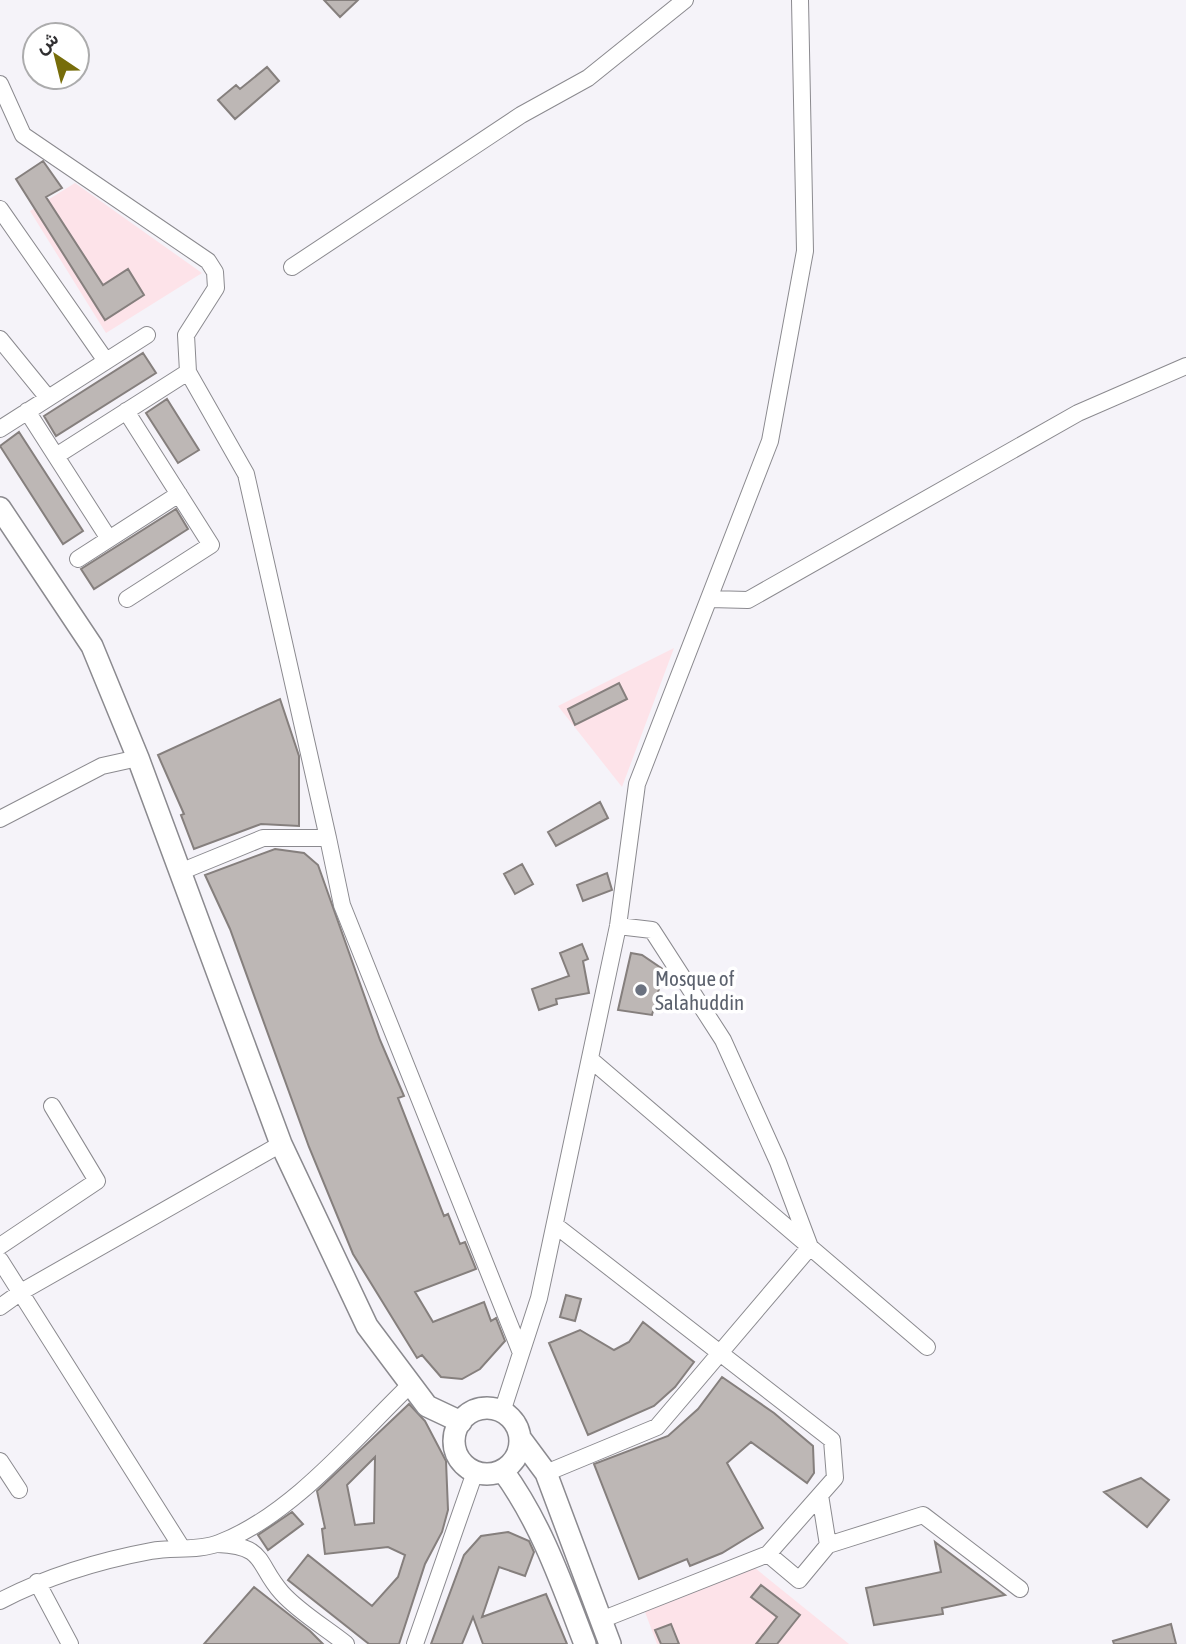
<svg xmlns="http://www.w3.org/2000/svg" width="1186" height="1644" viewBox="0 0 1186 1644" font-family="'Asap Condensed',Vazirmatn,sans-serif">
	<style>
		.education { fill: #fde3e9 }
		.building { fill: #bdb7b5; stroke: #857f7d; stroke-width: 2; fill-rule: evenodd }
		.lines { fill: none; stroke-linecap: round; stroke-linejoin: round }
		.minor-casing { stroke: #8b8a8f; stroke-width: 18 }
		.tertiary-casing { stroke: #8b8a8f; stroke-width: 24 }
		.minor { stroke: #fff; stroke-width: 16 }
		.tertiary { stroke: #fff; stroke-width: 21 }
		.worship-dot { fill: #6b7280; stroke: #fff; stroke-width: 2.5 }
		.labels { text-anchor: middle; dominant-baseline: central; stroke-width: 7; stroke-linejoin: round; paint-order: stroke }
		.worship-label { font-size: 21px; fill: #5b616d; stroke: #fff; text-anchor: start }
	</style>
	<rect width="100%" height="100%" fill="#f5f3f9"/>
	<path class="education" d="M75,183L202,273L106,333L30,211Z
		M674,648L622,787L558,706Z
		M755,1568L849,1644H657L645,1612Z"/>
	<path class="building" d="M324,0H358L340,17Z
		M267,67L279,81L235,119L218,100L236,85L240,89Z
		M43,161L62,188L46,197L103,285L128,269L144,295L105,320L16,179Z
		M143,353L156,373L56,436L44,416Z
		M167,399L199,450L178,463L146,413Z
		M19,432L83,531L63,544L0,446Z
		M176,509L188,529L94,589L81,569Z
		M619,683L627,699L575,725L568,709Z
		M280,699L299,756V826L261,824L194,849L181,815L184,814L158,755Z
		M600,802L608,818L556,846L548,832Z
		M275,849L304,853L318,865L380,1040L404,1096L398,1098L444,1216L448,1214L460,1244L465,1242L476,1269L415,1292L433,1322L484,1302L491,1321L496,1318L505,1341L480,1369L462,1379L441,1377L422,1355L417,1358L353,1254L309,1147L230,929L205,875Z
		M522,864L533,884L515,894L504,874Z
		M607,873L612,890L583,901L577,885Z
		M582,944L588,959L583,961L589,993L556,999L557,1004L539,1010L532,989L569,976L560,953Z
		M631,953L642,955L664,970L652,1015L618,1010Z
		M566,1295L581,1299L575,1321L560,1317Z
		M643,1322L694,1362L675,1387L654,1406L588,1435L549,1343L580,1330L614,1350L629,1342Z
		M722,1377L774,1413L813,1446L814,1473L807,1483L751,1442L727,1463L763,1528L722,1553L690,1566L687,1559L639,1579L594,1464L668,1436L698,1409Z
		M409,1404L425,1421L446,1461L448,1510L442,1532L425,1564L399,1644H369L288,1580L308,1555L372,1606L398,1577L405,1555L388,1547L325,1554L322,1529L325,1528L317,1491ZM375,1457L374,1523L355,1525L347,1485Z
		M1141,1478L1169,1500L1147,1527L1104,1492Z
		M292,1512L303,1524L268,1550L258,1535Z
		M508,1532L529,1541L534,1552L525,1576L499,1567L482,1617L546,1594L567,1644H483L473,1617L462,1644H431L464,1555L481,1536Z
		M935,1542L1005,1595L942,1608L943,1614L874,1625L866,1588L941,1572Z
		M761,1585L800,1615L777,1644H756L777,1617L751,1597Z
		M254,1587L310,1631L323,1644H204Z
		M671,1624L679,1644H661L655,1630Z
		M1171,1624L1176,1644H1114L1113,1641Z"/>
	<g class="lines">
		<defs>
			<path id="minor" d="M0,84L23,135L208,261L215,272L216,288L186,335L188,372L246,474L328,838
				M0,209L106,361
				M292,267L521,115L588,78L685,0
				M0,339L48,398
				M27,411L109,539
				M126,411L211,545L127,599
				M0,429L147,335
				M56,456L188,372
				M78,559L179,494
				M710,599L748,600L1078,413L1186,366
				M0,819L102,766L138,758
				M180,872L263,838H328L342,905L521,1353
				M590,1059L927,1347
				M555,1225L832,1440L835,1478L768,1554L601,1620
				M0,1246L97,1181L52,1106
				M0,1260L182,1548
				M0,1307L21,1292L281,1144
				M502,1412L539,1298L618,926L637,784L770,441L805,251L800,0
				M0,1461L19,1490
				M546,1473L657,1427L810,1247L778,1162L723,1040L652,930L618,926
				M820,1495L828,1545L923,1515L1020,1589
				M218,1544C267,1546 256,1564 282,1593C299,1612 326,1628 346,1644
				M768,1554L799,1580L828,1545
				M37,1582L70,1644
				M0,1601C48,1576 97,1561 151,1551C172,1547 199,1551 219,1543C291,1516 356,1437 411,1384
				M415,1644L475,1472"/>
			<path id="tertiary" d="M0,508L92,646L138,758L281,1144L367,1326L427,1406L461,1422
				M454 1441a33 33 0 1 1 66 0a33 33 0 1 1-66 0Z
				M520,1438L546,1473L610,1644
				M503,1471C541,1523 562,1584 585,1644"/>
		</defs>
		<use href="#minor" class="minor-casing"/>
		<use href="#tertiary" class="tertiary-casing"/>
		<use href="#minor" class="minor"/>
		<use href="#tertiary" class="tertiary"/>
	</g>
	<circle class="worship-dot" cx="641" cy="990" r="7"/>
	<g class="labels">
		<g class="worship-label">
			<text x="655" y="978">Mosque of<tspan x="655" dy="24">Salahuddin</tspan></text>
		</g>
	</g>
	<g transform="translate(56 56) rotate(325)"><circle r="33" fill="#ffffff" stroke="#acacad" stroke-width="2"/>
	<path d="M0-5L12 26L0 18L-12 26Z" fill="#776d0a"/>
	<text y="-10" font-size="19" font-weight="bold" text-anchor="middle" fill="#302f31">ش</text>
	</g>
</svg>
